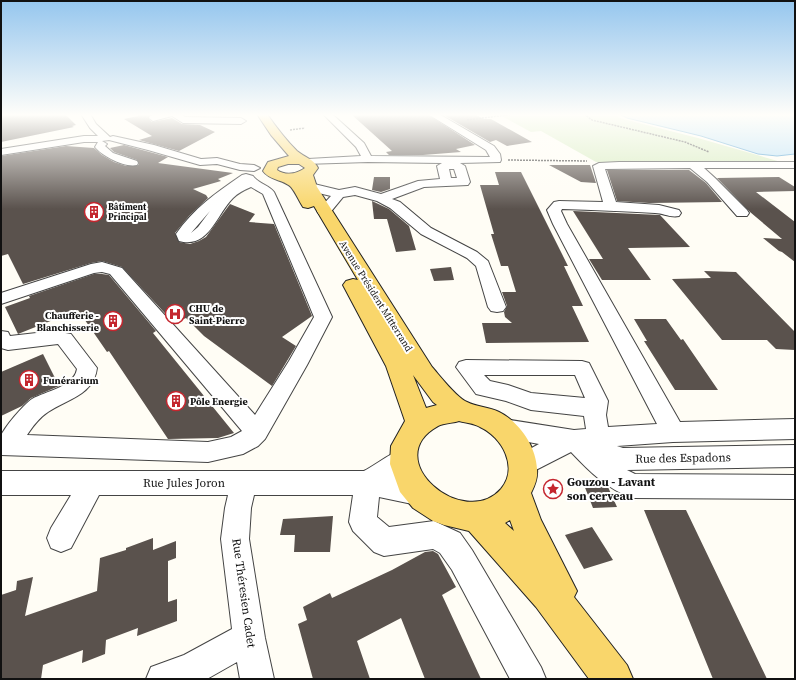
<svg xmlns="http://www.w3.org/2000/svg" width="796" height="680" viewBox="0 0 796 680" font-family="'Source Serif 4',serif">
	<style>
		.green { fill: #d5ebbd }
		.water { fill: #b9e0f7; stroke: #3f96cf }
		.building { fill: #5a524d }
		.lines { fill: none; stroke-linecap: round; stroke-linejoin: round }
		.minor-casing { stroke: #444; stroke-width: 2 }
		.major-casing { stroke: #222; stroke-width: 2 }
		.path { stroke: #333; stroke-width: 1.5; stroke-dasharray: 2 1; stroke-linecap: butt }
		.minor { fill: #fff; fill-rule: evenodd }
		.major { fill: #f9d66b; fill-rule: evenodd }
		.labels { text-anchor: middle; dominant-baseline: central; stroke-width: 4; stroke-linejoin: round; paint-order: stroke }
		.far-poi-label { font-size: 9px; font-weight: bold; fill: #111; stroke: #fff; text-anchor: start }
		.street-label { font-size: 10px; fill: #111; stroke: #fff }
		.poi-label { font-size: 10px; font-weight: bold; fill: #111; stroke: #fff; text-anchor: start }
		.near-street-label { font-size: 12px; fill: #111; stroke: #fff }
		.near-poi-label { font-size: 12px; font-weight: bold; fill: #111; stroke: #fff; text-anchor: start }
	</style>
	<rect width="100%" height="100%" fill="#fffdf5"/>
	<path class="green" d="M498,114H613L623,119L698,138L781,162H596L541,131L531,132Z"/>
	<path class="water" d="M619,114H795V154L777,156L758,154L701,136L627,118Z"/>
	<path class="building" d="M1,114H65L76,125L72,126L74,127L1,142Z
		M139,114H151L148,118L152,122L172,118L182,124L200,125L215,132L179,151L139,140L152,136L124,119L138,116Z
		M351,114H427L475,145L456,149L461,152L423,155H389L386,152L392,151Z
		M442,114H474L484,119H491L532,142L507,146L496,140L490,142Z
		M124,145L168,157L158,163L233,173L218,179L221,181L193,189L206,195L208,198L189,216L175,233L179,242L190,244L199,241L206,237L230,204L255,214L249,222L274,224L312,316L282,337L296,346L272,386L204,336L186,318L174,323L122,267L102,261L91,263L23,284L8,254L1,256V156L66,146L94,148L102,155L114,162L126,166H137L139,164L137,160L114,152L110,148Z
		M549,165H590L596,183L581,182Z
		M607,170H689L706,183L722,202L649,203L617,201Z
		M495,172H521L568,266H564L583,306H572L589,342L486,343L482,323H512L505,317L504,312L507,306L502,292H516L508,266H501L491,234H494L480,185H499Z
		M374,177H390V189L381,192L372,190Z
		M779,177L795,187V191L756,192L795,222V262L782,252L779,251L763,238L782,239L750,212L717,178Z
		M372,201L389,209L409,226L416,250L396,252L387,219H374Z
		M573,211L660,215L690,247L628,248L651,280H602L589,259H603Z
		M451,267L454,280L434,281L430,269Z
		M704,271L736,272L795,332V350L776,349L767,340H722L672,279L711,278Z
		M94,274H102L109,275L156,331L153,333L234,433L218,438L168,439L109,351L107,352L78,310L18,334L5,307L30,298L29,296Z
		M634,319H666L681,340L683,339L718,390H675L644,341H647Z
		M43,354L59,386L31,398L22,406L1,416V372Z
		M603,484L608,487L617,507L593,508L584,485Z
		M644,510H686L767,679H713Z
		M333,516L330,552H294L295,535H280L283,519Z
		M592,527L613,560L584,569L565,535Z
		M153,538V550L176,541V558L168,561V602L177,599V621L137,636L138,628L106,640L105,654L82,663L83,650L43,665L41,679H1V595L16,590L17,581L33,577L25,616L97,591L100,558L126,550V548Z
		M433,551L438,554L456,587L442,595L481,679H425L401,618L357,641L370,679H313L298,624L307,620L303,607L330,593L332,598L392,570L425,552Z"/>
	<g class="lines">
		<defs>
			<path id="minor" d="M81,114H90L96,124L110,137L113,136L154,145L201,159L217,158L240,164L254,165L260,168L254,171L240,170L217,164L200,165L148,150L109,140L102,141L107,144L105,146L113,153L137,161L138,163L137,165C125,168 102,156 95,147L98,142H84L1,155V149L84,136H98L90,128Z
				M158,114H181L185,117L241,118L246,121L241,124L183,123L172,116L153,121L149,118L150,116Z
				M323,114H332L364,143L371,156L490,157L486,150L428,114H439L494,146L500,154L501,160L500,162L460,163L465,166L470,182L468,185L424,187L392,199L400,202L431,228L477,252L488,261L506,307L503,311L497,312L491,311L488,307L476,266L467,258L421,234L390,208L377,201L355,195L343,197L329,214H319L317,211L331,196L306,190L304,187L306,184L310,183L339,190L355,187L381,194L418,181L440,179L437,166L442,163L368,162L304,164L303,162L304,160L308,159L361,156L356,147ZM449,169H454L457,178H451Z
				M619,162H795V168H704L715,178L747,210L749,213L747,216H737L707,182L690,168L605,169L616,202L659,205L679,210L681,213L679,216C670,218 663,213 655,213C624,211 593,210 562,209L561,211L567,224L680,422L795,419V439L673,442L617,446L623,448L795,445V467L627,470L635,474L795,475V499L632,498C606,488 590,472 571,452L524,476L515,473L512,465L515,457L539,444L496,436L492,429L496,422L504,419L574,430L586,429L584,416L531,410L506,401L476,394L456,367L459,362L466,360L582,361L589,363L608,401L606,415L608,427L657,424L553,224L547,210L554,202L559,201L603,202L593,166L599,163ZM484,375H575L585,398L531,393L508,385L490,381Z
				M246,174L253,176C259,184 269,185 274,192L332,317L307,365L265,439L258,446L243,454L208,462L1,455C1,450 0,442 1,436C4,428 23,405 32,399C46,391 74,387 77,369L58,344L8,350L1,348V331L8,332L10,336L54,331L71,334L97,368C94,395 67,399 48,412C39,418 33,426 27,435L208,442L231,437L242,431L110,274L102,272L94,273L1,304V293L91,264L102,262L122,268L255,415L289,361L314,317L263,194L251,187C244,190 238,193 233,198C216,215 209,249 179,241L176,234C193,209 217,192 242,175ZM210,211L198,227L191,233Z
				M403,449L412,452L415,460L412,468L400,478L426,484L430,493L426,502L417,505L379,497L377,517L389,527L434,521L460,533L472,550L541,667L546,679H510L452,570L440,553L433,549L384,556L374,552L353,531L349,522L353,495H254L251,508L249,539L265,638L274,679H240L237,662L207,679H146L151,667L184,655L232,629L221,539L225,508L228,495H99L71,548L61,552L51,548L47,538L51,528L71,495H1V471H364C377,464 389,454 403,449Z"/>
			<path id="major" d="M257,114H267C276,127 286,140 297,151C304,157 314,159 318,168L313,175L317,187L432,367C440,376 457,398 467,402C477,407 489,407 499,412C519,422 536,446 537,469C538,478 535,485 531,493L541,520L577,591L574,597L627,665L633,679H589L536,607L469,531L444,525L433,521L413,508L400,492L390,464L391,446L405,421L386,366L343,285L346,281L353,279L358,280L314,206L308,208L303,207C299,201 296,193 291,187C283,179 270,181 263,171L268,162L289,156L271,135ZM288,164H299L305,168C297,174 286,176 277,170L278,167ZM413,375L433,402L437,405L426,408ZM459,421C466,423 473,423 480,427C502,437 519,467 501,489C464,531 378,459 438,426C444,423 453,423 459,421ZM510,520L514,531L505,523Z"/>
		</defs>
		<use href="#minor" class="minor-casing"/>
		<use href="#major" class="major-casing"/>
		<path class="path" d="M584,114L592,120L685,142L709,152
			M467,120L514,114
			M290,130L305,128
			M508,160L587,161"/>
		<use href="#minor" class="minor"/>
		<use href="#major" class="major"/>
	</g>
	<linearGradient id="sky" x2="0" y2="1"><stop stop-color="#95c6ee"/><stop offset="0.55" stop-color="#fffefa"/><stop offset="1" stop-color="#fffefa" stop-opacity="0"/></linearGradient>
	<rect width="796" height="209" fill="url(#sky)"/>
	<defs>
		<symbol id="building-ring" viewBox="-11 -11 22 22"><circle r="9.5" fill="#fff" stroke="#c4262e" stroke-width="1.5"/><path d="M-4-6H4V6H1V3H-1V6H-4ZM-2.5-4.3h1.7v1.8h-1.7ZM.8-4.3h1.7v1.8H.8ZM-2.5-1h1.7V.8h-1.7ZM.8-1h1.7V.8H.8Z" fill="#c4262e"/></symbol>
		<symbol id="hospital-ring" viewBox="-11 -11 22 22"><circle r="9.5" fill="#fff" stroke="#c4262e" stroke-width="1.5"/><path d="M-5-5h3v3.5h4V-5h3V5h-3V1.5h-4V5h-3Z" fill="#c4262e"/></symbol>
		<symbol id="sight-ring" viewBox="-11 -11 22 22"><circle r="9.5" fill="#fff" stroke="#c4262e" stroke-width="1.5"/><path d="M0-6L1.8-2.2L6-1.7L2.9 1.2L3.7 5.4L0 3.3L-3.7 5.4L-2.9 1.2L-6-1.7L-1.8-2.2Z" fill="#c4262e"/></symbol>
	</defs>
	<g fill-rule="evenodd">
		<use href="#building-ring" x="83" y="201" width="22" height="22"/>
		<use href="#hospital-ring" x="164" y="303" width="22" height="22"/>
		<use href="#building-ring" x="102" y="310" width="22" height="22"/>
		<use href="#building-ring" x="18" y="369" width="22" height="22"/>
		<use href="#building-ring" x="165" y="390" width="22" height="22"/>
		<use href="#sight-ring" x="542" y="478" width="22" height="22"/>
	</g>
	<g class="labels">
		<g class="far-poi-label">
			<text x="108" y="207">Bâtiment<tspan x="108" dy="10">Principal</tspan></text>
		</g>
		<g class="street-label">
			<text transform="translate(376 296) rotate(58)">Avenue Président Mitterrand</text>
		</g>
		<g class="poi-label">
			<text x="189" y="308">CHU de<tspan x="189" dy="12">Saint-Pierre</tspan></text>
			<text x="99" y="315" text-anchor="end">Chaufferie -<tspan x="99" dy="12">Blanchisserie</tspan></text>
			<text x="43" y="380">Funérarium</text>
			<text x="190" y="401">Pôle Energie</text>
		</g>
		<g class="near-street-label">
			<text transform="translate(683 458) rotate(-1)">Rue des Espadons</text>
			<text x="184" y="483">Rue Jules Joron</text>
			<text transform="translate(244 593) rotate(82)">Rue Théresien Cadet</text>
		</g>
		<g class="near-poi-label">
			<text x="567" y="482">Gouzou - Lavant<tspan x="567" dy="14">son cerveau</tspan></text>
		</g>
	</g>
	<rect width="796" height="680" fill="none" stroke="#111111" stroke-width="4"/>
</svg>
